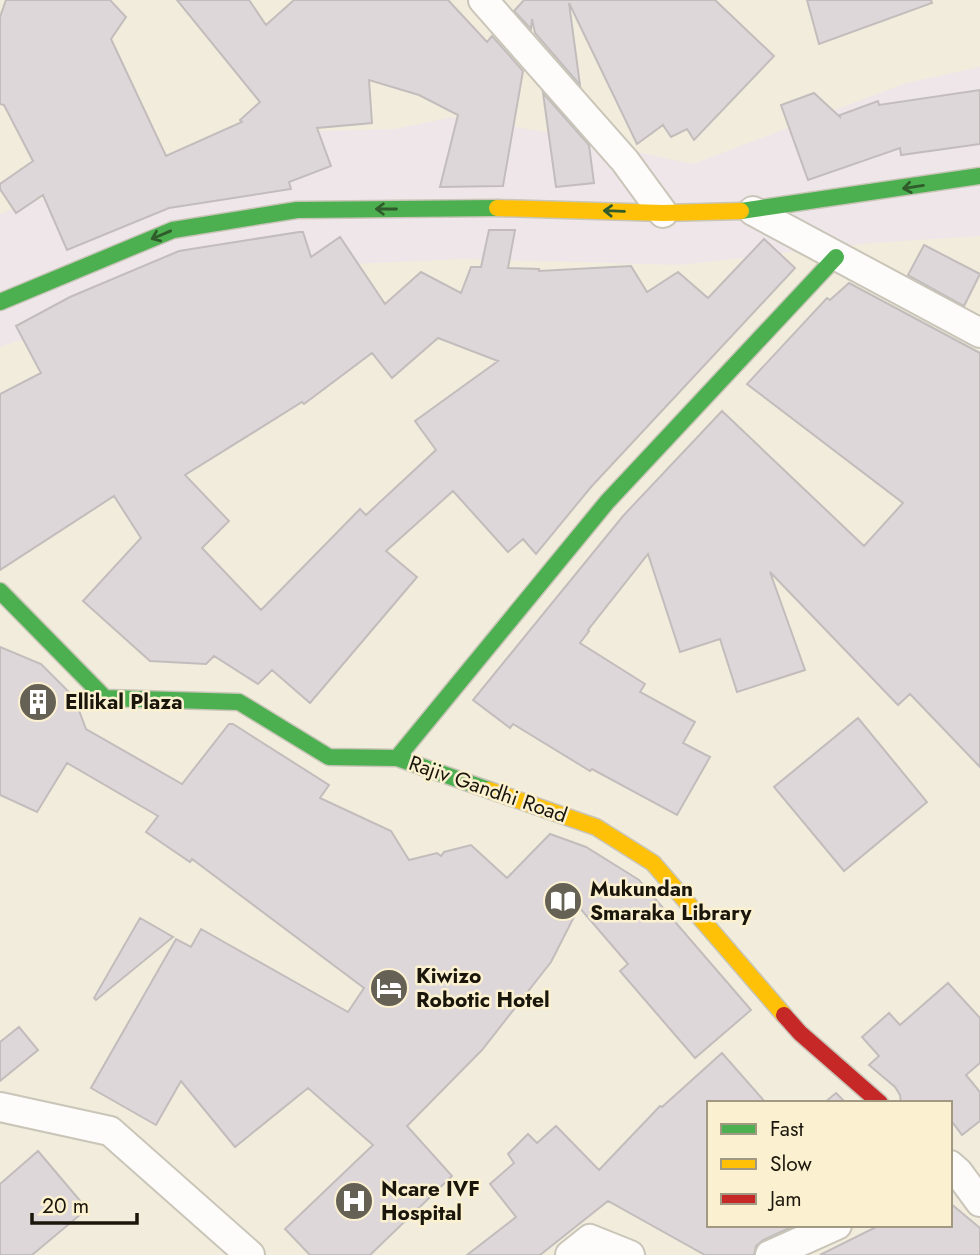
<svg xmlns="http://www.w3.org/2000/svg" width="980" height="1255" viewBox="0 0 980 1255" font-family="Jost,sans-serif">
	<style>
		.commercial { fill: #efe6ea }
		.building { fill: #ddd7d9; stroke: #c2bdbc; stroke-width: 2; fill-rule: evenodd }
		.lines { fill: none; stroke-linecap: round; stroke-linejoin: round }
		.street-casing { stroke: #c9c5b8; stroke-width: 32 }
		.fast-casing { stroke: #c9c5b8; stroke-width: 19 }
		.slow-casing { stroke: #c9c5b8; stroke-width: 19 }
		.jam-casing { stroke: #c9c5b8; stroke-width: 19 }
		.street { stroke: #fdfcfa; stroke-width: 28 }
		.fast { stroke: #4caf50; stroke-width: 16 }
		.slow { stroke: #ffc107; stroke-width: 16 }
		.jam { stroke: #c62828; stroke-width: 16 }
		.oneway { stroke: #305b2a }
		.labels { text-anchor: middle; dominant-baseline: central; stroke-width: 5; stroke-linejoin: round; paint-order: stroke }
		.poi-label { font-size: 21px; font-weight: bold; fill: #1a160b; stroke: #fbf1d1; text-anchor: start }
		.street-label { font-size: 21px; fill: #1a160b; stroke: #fbf1d1 }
	</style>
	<rect width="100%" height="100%" fill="#f1ecdb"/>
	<path class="commercial" d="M980,67V236L872,243L680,265L463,259L243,269L114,308L0,347V214L106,175L312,131L395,129L453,117L540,131L693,164L906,83Z"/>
	<path class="building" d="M6,0H110L126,17L111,39L166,156L242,122L240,120L260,102L177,0H249L266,25L294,0H448L487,42L492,36L523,71L503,186L440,187L458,115L419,95L369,80L372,123L317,128L331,166L289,182L291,189L169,208L67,250L43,195L16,213L0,189V184L33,161L4,105L0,104V17Z
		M524,0H715L774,56L694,140L687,129L671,137L663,125L637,144L569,3L580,85L535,33L532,19L531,29L514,11Z
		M807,0H931L932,3L819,44Z
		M980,90V144L901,155L900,148L808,180L781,105L814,93L840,117V115L878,101L879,105Z
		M543,93L589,145L594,183L556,187Z
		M489,230H515L508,268L539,269V271L631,266L647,292L678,272L708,298L764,239L795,268L591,487L536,554L523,539L508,552L453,491L386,551L417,577L310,703L272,670L258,684L214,656L206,664L150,661L83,601L141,538L114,496L0,570V394L41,373L16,326L70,297L179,251L299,232H303L311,257L340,237L385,304L421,272L461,293L471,267H481ZM438,338L498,361L415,421L436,450L366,515L360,509L261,610L202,548L229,521L185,475L302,402L304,404L372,353L392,378Z
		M924,245L980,274L964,306L908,275Z
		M849,283L980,353V767L910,694L898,705L770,572L805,670L737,692L720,639L680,652L648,554L588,630L589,631L580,643L645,684L640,692L695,722L683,743L710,757L677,815L592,769L590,771L513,724L510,728L473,700L623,516L722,411L864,546L903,503L747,384L827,298L830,300Z
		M0,647L41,664L74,697L86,729L182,784L229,724H233L329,785L320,798L391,831L409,860L437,853L441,856L444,852L471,845L507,878L550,834L586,847L639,880L751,1010L695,1058L620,971L628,964L579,907L551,962L482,1050L407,1126L452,1176L370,1255H310L285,1229L373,1145L308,1088L235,1147L181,1081L156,1125L91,1088L176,939L191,947L201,929L348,1012L364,988L192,859L190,862L146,832L158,816L67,763L37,812L0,795Z
		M858,718L927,802L844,871L774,787Z
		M140,918L173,937L96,1000L94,998Z
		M948,983L980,1018V1063L966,1075L980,1092V1121L962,1135L950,1119V1103H901L900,1095L895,1087L869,1065L879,1056L862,1037L889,1013L900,1025Z
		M19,1027L38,1050L0,1081V1042Z
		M722,1053L766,1103H709V1225H796L763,1240L756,1246L754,1255H705L608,1201L540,1255H467L516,1217L490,1184L514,1163L508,1154L528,1134L537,1143L556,1126L599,1170L660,1106L662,1107Z
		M836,1093L846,1103H824Z
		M38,1151L87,1209L32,1255H0V1184Z
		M950,1203L980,1228V1255H820L880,1225H950Z"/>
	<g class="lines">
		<defs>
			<path id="street" d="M483,0L625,161L663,213
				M753,211L980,333
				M0,1107L110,1131L250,1255
				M950,1165L958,1172L980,1202
				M570,1255L590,1239L630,1255
				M770,1255L837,1225"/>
			<path id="fast" d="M741,211L980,176
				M0,302L173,230L297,210L497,208
				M0,591L105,698L239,702L329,757L397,758L489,790
				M397,758L607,502L836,257"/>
			<path id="slow" d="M497,208L663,213L741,211
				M489,790L596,827L653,863L784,1015"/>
			<path id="jam" d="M784,1015L800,1033L880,1103"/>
		</defs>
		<use href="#street" class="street-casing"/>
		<use href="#fast" class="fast-casing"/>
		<use href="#slow" class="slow-casing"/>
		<use href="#jam" class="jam-casing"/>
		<use href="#street" class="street"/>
		<use href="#fast" class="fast"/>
		<use href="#slow" class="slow"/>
		<use href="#jam" class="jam"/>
	</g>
	<defs><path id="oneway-shaft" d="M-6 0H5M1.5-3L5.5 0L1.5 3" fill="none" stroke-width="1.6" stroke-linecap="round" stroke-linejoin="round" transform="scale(1.75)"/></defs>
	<g class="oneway">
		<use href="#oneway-shaft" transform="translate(913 187) rotate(171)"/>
		<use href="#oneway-shaft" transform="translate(386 209) rotate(180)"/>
		<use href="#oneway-shaft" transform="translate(614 211) rotate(-178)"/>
		<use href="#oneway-shaft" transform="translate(161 235) rotate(157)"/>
	</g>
	<defs>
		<symbol id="building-disc" viewBox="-11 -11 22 22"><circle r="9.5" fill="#656154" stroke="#fbf1d1"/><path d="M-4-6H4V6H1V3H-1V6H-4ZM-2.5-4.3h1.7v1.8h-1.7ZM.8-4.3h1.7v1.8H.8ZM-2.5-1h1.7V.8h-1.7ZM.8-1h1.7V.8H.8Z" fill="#fff"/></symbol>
		<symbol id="library-disc" viewBox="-11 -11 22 22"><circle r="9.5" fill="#656154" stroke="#fbf1d1"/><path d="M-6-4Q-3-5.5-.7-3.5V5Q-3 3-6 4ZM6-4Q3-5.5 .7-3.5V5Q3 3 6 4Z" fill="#fff"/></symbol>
		<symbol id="hotel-disc" viewBox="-11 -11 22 22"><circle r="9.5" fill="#656154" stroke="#fbf1d1"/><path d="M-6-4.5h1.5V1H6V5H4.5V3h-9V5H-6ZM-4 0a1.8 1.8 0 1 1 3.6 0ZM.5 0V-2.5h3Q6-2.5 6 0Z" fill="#fff"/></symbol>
		<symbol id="hospital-disc" viewBox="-11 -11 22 22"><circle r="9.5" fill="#656154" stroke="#fbf1d1"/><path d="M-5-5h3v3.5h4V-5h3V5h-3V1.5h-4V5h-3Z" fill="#fff"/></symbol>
	</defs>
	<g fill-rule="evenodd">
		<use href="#building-disc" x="16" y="680" width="44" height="44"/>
		<use href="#library-disc" x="541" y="879" width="44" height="44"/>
		<use href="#hotel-disc" x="367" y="966" width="44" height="44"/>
		<use href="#hospital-disc" x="332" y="1179" width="44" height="44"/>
	</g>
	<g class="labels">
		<g class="poi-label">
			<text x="65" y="702">Ellikal Plaza</text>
			<text x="590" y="889">Mukundan<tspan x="590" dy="24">Smaraka Library</tspan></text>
			<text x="416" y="976">Kiwizo<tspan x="416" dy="24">Robotic Hotel</tspan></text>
			<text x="381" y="1189">Ncare IVF<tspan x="381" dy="24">Hospital</tspan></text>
		</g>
		<g class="street-label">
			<text transform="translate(488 789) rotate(19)">Rajiv Gandhi Road</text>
		</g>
	</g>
	<rect x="707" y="1101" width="245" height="126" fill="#fbf1d1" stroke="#a19982" stroke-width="2"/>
	<rect x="721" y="1124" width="35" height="10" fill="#4caf50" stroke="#a19982" stroke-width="2"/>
	<text x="770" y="1136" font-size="21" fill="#1a160b">Fast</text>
	<rect x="721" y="1159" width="35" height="10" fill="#ffc107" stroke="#a19982" stroke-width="2"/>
	<text x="770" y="1171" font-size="21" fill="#1a160b">Slow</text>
	<rect x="721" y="1194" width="35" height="10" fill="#c62828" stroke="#a19982" stroke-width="2"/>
	<text x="770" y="1206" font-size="21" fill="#1a160b">Jam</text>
	<path d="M32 1213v10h105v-10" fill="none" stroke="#1a160b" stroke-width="3.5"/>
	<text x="42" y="1213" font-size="21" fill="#1a160b" stroke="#fbf1d1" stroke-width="5" paint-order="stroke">20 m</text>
</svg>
